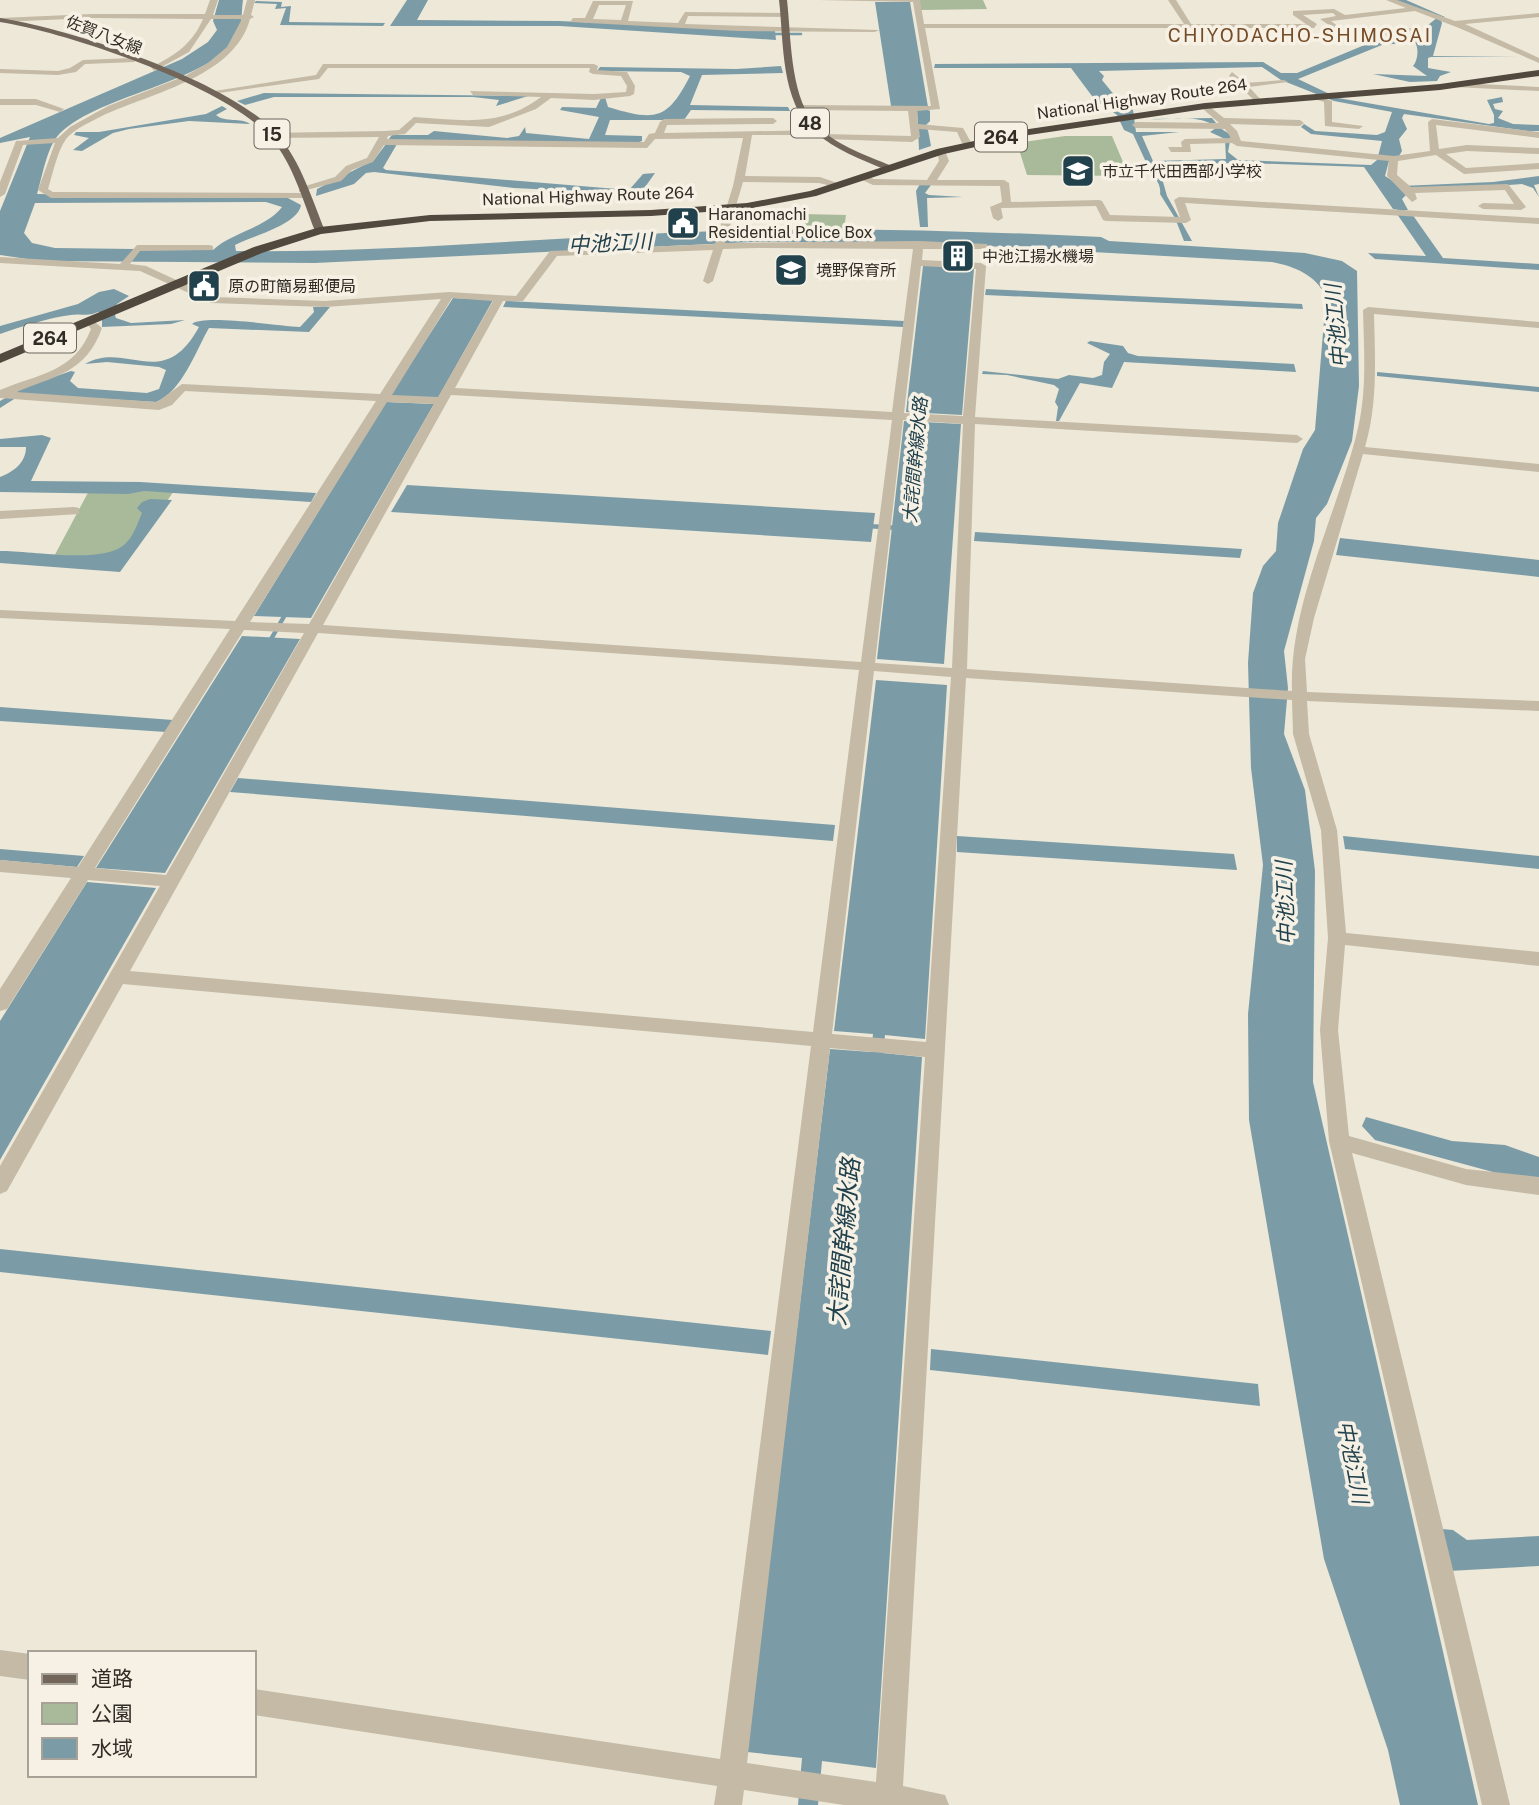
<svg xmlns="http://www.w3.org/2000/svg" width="1539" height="1805" viewBox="0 0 1539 1805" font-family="'Public Sans','Noto Sans JP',sans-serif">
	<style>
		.green { fill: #a9ba9a }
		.water { fill: #7b9ca7; fill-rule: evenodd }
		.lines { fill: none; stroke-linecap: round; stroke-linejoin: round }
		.stream-far1 { stroke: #7b9ca7; stroke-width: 2.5 }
		.stream { stroke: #7b9ca7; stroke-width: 4.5 }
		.minor { fill: #c4baa6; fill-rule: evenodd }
		.major { fill: #716659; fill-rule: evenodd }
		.highway { fill: #51483e; fill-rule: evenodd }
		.labels { text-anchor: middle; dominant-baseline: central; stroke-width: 7; stroke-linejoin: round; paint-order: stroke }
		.far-street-label { font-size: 16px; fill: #312c26; stroke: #f6f1e4 }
		.far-poi-label { font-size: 16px; fill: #312c26; stroke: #f6f1e4; text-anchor: start }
		.shield { fill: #f6f1e4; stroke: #6c675f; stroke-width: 2 }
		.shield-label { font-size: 18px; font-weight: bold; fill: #312c26 }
		.far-water-label { font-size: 18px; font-style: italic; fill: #21414d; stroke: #f6f1e4 }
		.far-quarter-label { font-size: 19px; letter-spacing: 2px; fill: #764c28; stroke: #f6f1e4 }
		.water-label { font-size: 21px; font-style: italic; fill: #21414d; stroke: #f6f1e4 }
		.near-water-label { font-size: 24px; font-style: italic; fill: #21414d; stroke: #f6f1e4 }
	</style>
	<rect width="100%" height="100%" fill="#ede8d8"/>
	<path class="green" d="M919,0H983L987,9L921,10Z
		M1065,136H1112L1129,176L1027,175L1017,143Z
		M802,214L846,215L844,229L797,228Z
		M91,487L176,488L120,569L50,564Z"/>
	<path class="water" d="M219,0H243C241,13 243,24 237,36C211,84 90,95 56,138C46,152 42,178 37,194L286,197L301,205C298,225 252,236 235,245L236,251C397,253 558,236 719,231C846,227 974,231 1101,237L1109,241L1305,253L1342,261L1357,271L1359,386L1352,441L1327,504L1316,518L1314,541L1284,651L1288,688L1284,734L1305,790L1315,871L1313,1082L1478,1805H1400L1388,1750L1324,1559L1249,1120L1248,1014L1263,865L1251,768L1248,663L1253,593L1263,566L1276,551L1278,523L1303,449L1315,430L1326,296C1314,274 1296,267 1272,262L914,242H752L315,263L41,261L0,255V211L30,137L0,143V138L182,59L208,42L217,30L213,21ZM266,202L282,207C266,228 232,232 213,250L55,248L32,243L24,233L35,203Z
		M407,0H428L417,20L559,21L775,31L776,40L560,26H390Z
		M1395,0H1406L1445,17L1440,18L1442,23L1433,56H1518L1431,57L1428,58V68L1451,72L1440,76L1437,81L1410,82L1373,74L1427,76L1413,66C1418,60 1419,49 1415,42L1382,45L1298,79L1338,98L1489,124L1494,123V115L1487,100L1502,97L1503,102L1493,104L1495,109L1503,111L1498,118L1513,124L1539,125V131H1527L1404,114L1402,118L1407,129L1399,139L1402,151L1399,156L1390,157L1385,176L1401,186L1493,182L1539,176V184L1534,185L1539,197L1533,188L1522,184L1470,188L1403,187L1406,195L1402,199L1408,210H1404L1406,214H1412L1443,258L1539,264V270L1375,259L1368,253L1426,256L1397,214L1399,210L1393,209L1364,167L1245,163L1158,164L1167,196L1192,241H1184L1175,218L1160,194C1162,182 1150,175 1151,164L1145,160L1133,134L1124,130L1117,115L1095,100L1071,68H934L935,64L1263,62L1281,73H1297L1367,44L1425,37L1429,32L1428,25L1438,17ZM1262,67L1281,80L1334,101L1392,112L1385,132L1377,135L1315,131L1304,124L1301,127L1311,134L1382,141L1377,160L1371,165L1238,160L1228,152L1231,135L1220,128L1212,118L1151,119C1170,121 1202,113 1216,128L1210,132L1225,139L1226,159L1153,161L1142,136L1179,132H1136L1133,110L1120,102L1102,80L1104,76L1099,71Z
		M256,1L282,2L281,7L291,6L289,22L385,23L383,26L280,25L286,8L275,9L277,4L254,3Z
		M875,2H910L928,107H922L930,111V121L924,127L928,130L931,146L919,150L917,107L891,106Z
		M781,66L783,73L702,75L690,105L788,107L790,111L691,110L684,120H610L605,135L642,136V141L636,143L388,140L392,135H428L434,131L507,138L519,136L525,127L526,133L589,139L599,117L560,110L562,107L596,108L601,98L605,97L608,107C655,121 667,121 690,76L681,72L597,71L600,67L736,69Z
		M264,93L528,96L496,106L499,100L473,97H274L245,105L237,101Z
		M222,106L227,109L216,115C225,123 241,117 250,124L189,121L129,129L113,133L82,151L73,150L89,138L74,135L76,132H99L206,114Z
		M386,144H397L383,168L386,170L629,190L643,174L655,173L643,190L635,194L514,188L374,172L366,173L354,184L316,196L317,189L374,160Z
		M920,184L931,185L925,193L929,195L963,197L927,198L928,227H920L916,191Z
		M946,265L974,269L962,415L906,412L923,266Z
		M114,289L129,296L117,304L114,312L116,318L131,323L185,320L171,324L102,327V313L98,312C87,317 83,313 71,315C48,318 23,326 0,334V326L78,304L99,292Z
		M986,289L1302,304L1303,309L985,295Z
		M453,298L493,300L438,398L390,396Z
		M506,301L904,321L903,327L503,307Z
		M313,307H330L309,332L209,328C196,350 182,392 156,402L22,394L0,408V401L25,387L71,371L75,372L70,381L78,388L147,393L159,389L166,370L159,367L107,362L85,364C127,340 163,393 199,327L192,324C203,314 279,326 300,327L314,312Z
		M1090,341L1123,346L1128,353L1138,356L1294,364L1296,372L1124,362L1112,388L1080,383L1059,421H1056L1058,407L1055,402L1059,389L1054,385L1007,375L982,374L983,371L1058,379L1069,375L1093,378L1102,375L1104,362L1110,354L1087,343Z
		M1377,372L1539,387V392L1377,376Z
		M386,402L434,404L311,618L254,616Z
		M904,421L961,424L944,664L877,659Z
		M42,435L51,438L31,481L140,482L316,493L311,502L144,491L128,494L0,492V477C13,472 26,463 26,447H0V439Z
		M407,485L875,513L871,542L391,512Z
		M150,499L172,500L120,572L0,563V551C31,550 107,566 127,542C134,535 138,522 142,513L137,508L142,502Z
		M975,532L1242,549L1240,558L974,541Z
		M1340,538L1539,560V577L1336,555Z
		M242,636L300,639L165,873L96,868Z
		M876,680L947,685L925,1039L885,1035L883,1053L922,1057L876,1768L822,1761L818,1805H798L802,1758L747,1752L830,1049L871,1052L873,1034L834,1031Z
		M0,707L173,720L166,732L0,721Z
		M238,778L835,825L833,841L230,792Z
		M957,836L1234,854L1237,870L957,852Z
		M1343,836L1539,856V869L1345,849Z
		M0,849L84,856L77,867L0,860Z
		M87,882L156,888L0,1160V1021Z
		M1366,1117L1452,1141L1505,1145L1539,1157V1178L1504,1175L1375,1140L1362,1126Z
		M0,1249L771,1331L768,1355L0,1272Z
		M931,1349L1258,1384L1260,1406L930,1370Z
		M1442,1529L1453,1530L1467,1540L1539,1536V1566L1449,1571Z"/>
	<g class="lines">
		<path class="stream-far1" d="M769,34H801"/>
		<path class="stream" d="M867,526L899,528
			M270,641L286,613"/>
		<path class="minor" d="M210,0H218L213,15H243L247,0H255L251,15L254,17L250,19C234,79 145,94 98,118C88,123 73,130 66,139C57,152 53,173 48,189L53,192L305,193L308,194V198H51L38,190L55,143L23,145L5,194L0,197V182L16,141L58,138L70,127L108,106L185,76L208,63L227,47L242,19H211L189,52L154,71L151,67C175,56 193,43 203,19L92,18L0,22V18L92,14H205Z
			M819,0H920L924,24H1184L1168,0H1176L1191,24H1306L1293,15V11L1334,9L1345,15L1406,8L1386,0H1397L1455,21L1539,13V17L1465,24L1539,58V63L1459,28L1415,11L1331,21L1339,27L1335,29L1320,19L1336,16L1333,13L1303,15L1317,24L1314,28H925L940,109L917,111L918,124L963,128L973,146L962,143L957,132L919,129L920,137L912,142L826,139L823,134L911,136L908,111L800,110L797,105L931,106L913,2Z
			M593,1H633L628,21L678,23L685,12L785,13L788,17L688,16L685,24L879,30L875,32L738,31L570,22L573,18H585ZM599,5H626L621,20L593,19Z
			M1412,28L1415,32L1363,38L1359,36Z
			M132,58L135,62L85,64L76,72L58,75L0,73V69L58,71L70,68L83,60Z
			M323,64H594L598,66L597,70L627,72L635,86L634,94L630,96L594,100L551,98L536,109L489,127L416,123L405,134L388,136L387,139L644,142L649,134L655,133L660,122L664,119L773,118L777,121L773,124L667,125L664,133L823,130L820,135H752L745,176L820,177L840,184V188L819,183L743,182L725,243L919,241L987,244V248L983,249H923L922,260L981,263L986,266L975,417L1297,435L1303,439L1297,443L975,424L967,669L1292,691C1289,602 1338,513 1358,428C1367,390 1364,349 1363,310L1368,307L1539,322V328L1374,314C1375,359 1378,403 1365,447L1539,464V472L1363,454L1314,618L1305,659L1307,692L1539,701V711L1307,701L1309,734L1337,830L1346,933L1539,952V966L1345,945L1338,1030L1349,1136L1466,1169L1539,1177V1195L1466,1185L1352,1153L1510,1805H1482L1329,1141L1320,1030L1328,938L1321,830L1293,734L1292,700L966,678L903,1786L945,1795L949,1805H844L744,1790L742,1805H714L717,1786L254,1715V1689L720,1759L811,1046L123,984L7,1191L0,1194V1166L160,886L88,880L7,1009L0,1011V989L71,878L0,872V860L78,867L230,629L0,618V610L235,621L376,401L185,391L172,405L159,410L0,398V390C38,374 75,372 91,329L85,321L90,318L102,328C86,373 55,376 16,392L157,402L182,384L380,394L441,299L325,307L211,303L140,271L0,263V257L120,264L137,245H209L213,246V250L140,251L130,264L146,266L213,297L325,301L449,292L516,296L550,251L715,244L733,186L743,138L655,139L647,148L384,145L373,162L352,170L341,181L299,192V188L335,177L346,166L367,158L379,137L273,138L270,133L385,131L399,130L414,117C462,120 500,128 541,97L473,95L470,91L594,94L626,92L627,86L621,76L593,74L589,72L590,68H328L319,79L212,94L208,92L316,75ZM757,248L913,249L892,412L455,388L503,301H523L557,256L713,250L703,281L708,284L713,281L723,249ZM921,266L976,269L963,416L904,413ZM452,298L493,301L438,397L392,395ZM451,395L892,420L861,662L323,625ZM387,402L434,404L309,624L250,622ZM903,420L963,424L952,668L875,663ZM244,630L304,633L166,875L95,868ZM318,633L859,670L813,1032L130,971ZM874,671L951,677L926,1042L832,1034ZM830,1048L925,1057L876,1782L747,1763Z
			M1232,72L1245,83L1284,80L1288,82L1249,87L1262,101L1258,104L1229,76Z
			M1458,83L1539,87V91L1455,87Z
			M1315,95L1332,101V122L1363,126L1359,129L1325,126L1324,102L1315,99Z
			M0,99H36L64,109L60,112L36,105H0Z
			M1205,103L1224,118L1300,120L1304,123L1300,126L1230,124L1237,131L1241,141L1394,156L1430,151L1428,122L1432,119L1539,132V138L1436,125L1439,149L1467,145L1539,148V154L1467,151L1446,154L1466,168L1539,163V169L1464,174L1436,155L1398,161L1397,175L1411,187L1508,184L1526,207L1521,210L1483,209L1478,206L1483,203L1514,204L1505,190L1415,193L1417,199L1412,202L1387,176L1389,161L1237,146L1232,143L1190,144L1191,152H1171L1168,147H1182L1181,142L1185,139L1231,138L1225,129L1136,128L1132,125L1136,122L1219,123L1202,108Z
			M941,148L945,151L949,161L937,180H1004L1009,183L1011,202L1099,200L1102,201L1110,215L1180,217L1174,200L1179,197L1539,218V224L1185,203L1191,220L1186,223L1106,221L1103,220L1096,206L1001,208L1003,218L998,221L993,218L990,207L1002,202L1000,186L873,185L858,178L863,175L874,179L927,180L939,161L937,151Z
			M74,507L79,508V514L0,519V511Z
			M0,1650L30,1654V1680L0,1676Z"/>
		<path class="major" d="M779,0H787C791,34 790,94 813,121C832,144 865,155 892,166V170H886C861,159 835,150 815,132C780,102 784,42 779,0Z
			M0,18C71,29 231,81 278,135C301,162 312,199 325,231L320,234L315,231C303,200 293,165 272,139C227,86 69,33 0,22Z"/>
		<path class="highway" d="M1539,70V76L1440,90L1205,109L1029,135L944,154L816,196L747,209L651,216L430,221L321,234L262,253L0,363V354L254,247L320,227L430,215L651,210L747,203L810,191L937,149L1029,129L1205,103L1440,84Z"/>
	</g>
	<defs>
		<symbol id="school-square" viewBox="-11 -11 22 22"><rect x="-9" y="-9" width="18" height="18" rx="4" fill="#21414d" stroke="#f6f1e4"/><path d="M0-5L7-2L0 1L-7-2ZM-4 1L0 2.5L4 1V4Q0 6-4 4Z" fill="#fff"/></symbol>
		<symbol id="civic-square" viewBox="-11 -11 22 22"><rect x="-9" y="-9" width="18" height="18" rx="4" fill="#21414d" stroke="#f6f1e4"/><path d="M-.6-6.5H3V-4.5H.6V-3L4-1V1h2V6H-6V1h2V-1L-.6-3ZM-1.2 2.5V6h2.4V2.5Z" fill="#fff"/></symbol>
		<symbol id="building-square" viewBox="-11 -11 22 22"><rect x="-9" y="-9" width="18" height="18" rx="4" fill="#21414d" stroke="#f6f1e4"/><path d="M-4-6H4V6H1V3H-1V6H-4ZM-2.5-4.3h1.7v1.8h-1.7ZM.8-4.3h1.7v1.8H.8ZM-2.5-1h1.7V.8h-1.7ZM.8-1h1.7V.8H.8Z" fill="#fff"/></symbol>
	</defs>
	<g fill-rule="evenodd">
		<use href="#school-square" x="1059" y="152" width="38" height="38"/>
		<use href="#civic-square" x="664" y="204" width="38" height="38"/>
		<use href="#building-square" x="939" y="237" width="38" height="38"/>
		<use href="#school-square" x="772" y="251" width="38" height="38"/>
		<use href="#civic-square" x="185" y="267" width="38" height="38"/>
	</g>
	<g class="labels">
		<g class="far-street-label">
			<text transform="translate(104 35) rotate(21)">佐賀八女線</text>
			<text transform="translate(1142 99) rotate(-8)">National Highway Route 264</text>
			<text transform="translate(588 196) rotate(-2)">National Highway Route 264</text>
		</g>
		<g class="far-poi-label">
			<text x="1102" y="171">市立千代田西部小学校</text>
			<text x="708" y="214">Haranomachi<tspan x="708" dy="18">Residential Police Box</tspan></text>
			<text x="982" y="256">中池江揚水機場</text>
			<text x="816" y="270">境野保育所</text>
			<text x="228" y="286">原の町簡易郵便局</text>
		</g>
		<g class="shield">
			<rect x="791" y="108.5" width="38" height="29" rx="5"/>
			<rect x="254.5" y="119.5" width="35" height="29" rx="5"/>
			<rect x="975" y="122.5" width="52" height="29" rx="5"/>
			<rect x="24" y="323.5" width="52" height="29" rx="5"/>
		</g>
		<g class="shield-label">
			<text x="810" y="123">48</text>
			<text x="272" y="134">15</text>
			<text x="1001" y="137">264</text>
			<text x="50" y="338">264</text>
		</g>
		<g class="far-water-label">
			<text transform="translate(915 460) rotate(-85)">大詫間幹線水路</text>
		</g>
		<g class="far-quarter-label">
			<text x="1300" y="35">CHIYODACHO-SHIMOSAI</text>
		</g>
		<g class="water-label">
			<text transform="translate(610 243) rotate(-3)">中池江川</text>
			<text transform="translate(1336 326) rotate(-95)">中池江川</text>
			<text transform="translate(1285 903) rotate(-92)">中池江川</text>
			<text transform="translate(1353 1462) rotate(79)">中池江川</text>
		</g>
		<g class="near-water-label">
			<text transform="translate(843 1242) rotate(-85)">大詫間幹線水路</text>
		</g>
	</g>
	<rect x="28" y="1651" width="228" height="126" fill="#f6f1e4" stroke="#a7a298" stroke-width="2"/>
	<rect x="42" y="1674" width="35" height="10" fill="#716659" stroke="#a7a298" stroke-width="2"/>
	<text x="91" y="1686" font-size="21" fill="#312c26">道路</text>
	<rect x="42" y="1703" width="35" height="21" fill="#a9ba9a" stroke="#a7a298" stroke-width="2"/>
	<text x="91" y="1721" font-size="21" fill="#312c26">公園</text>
	<rect x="42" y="1738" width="35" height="21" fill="#7b9ca7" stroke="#a7a298" stroke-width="2"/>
	<text x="91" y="1756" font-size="21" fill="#312c26">水域</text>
</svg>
